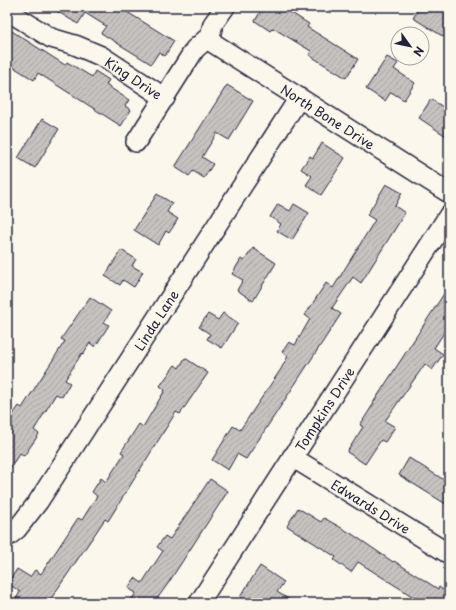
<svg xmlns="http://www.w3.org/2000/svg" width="456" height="610" viewBox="0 0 456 610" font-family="'Playpen Sans',sans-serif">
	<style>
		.building { fill: url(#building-hatch); stroke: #22223b }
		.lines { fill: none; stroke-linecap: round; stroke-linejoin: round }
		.minor-casing { stroke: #22223b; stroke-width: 22 }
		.minor { stroke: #fbf7ec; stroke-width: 19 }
		.labels { text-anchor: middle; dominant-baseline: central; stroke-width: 4; stroke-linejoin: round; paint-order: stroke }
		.street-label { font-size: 13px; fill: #22223b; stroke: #fbf7ec }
	</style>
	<defs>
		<pattern id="building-hatch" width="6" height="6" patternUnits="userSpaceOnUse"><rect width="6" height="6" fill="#c6c2c0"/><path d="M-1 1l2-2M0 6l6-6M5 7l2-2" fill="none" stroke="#aaa6a6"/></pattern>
	</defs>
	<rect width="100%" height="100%" fill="#fbf7ec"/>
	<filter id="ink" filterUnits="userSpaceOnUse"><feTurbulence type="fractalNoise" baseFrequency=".025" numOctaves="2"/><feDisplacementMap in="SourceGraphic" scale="8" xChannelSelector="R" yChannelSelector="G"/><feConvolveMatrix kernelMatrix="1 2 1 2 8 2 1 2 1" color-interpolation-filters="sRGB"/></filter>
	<g filter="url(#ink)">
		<path class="building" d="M50,7H119L174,41L165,56L159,52L151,64L101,33L106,26L85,13L78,24Z
			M263,7H282L309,24L307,27L358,59L346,78L309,55L311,51L273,28L270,31L255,21Z
			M420,7H449V28L444,37L413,18Z
			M7,28L65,65L67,62L92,77L95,71L109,80L106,85L129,100L125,106L131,110L121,126L38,73L34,80L7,63Z
			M387,57L398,63L394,69L415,83L404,100L391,92L385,101L366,89Z
			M227,85L253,101L229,140L217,133L202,157L213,164L204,178L193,171L189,176L175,167Z
			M431,99L449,111V138L419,118Z
			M42,119L59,129L35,168L18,158Z
			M322,143L345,158L321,195L306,185L312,176L301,169L310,156L313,158Z
			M386,184L402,193L395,206L405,213L361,283L353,277L332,308L341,314L246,459L237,454L228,470L212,460L233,426L240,430L281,369L288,356L282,352L289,342L295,345L310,319L305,315L326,283L333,288L375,220L367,215Z
			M157,194L172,203L167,212L178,219L169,233L166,231L158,245L134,230Z
			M278,204L290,211L294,204L309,213L292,240L277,231L281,224L270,217Z
			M253,248L276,263L253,301L237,290L243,280L232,274L241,259L244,261Z
			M121,250L136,259L132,266L143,272L134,287L123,280L120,285L105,276Z
			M449,286V325L434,348L443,354L432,370L425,364L385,421L395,427L385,442L381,440L365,464L347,452L363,427L360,425L374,403H373Z
			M90,297L111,311L104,322L109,325L95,347L90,343L83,354L82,353L65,380L70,383L62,397L56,394L34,430L39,434L24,456L20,453L7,472V423L19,406L22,408L65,341L61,339Z
			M223,313L238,323L222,348L207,339L210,334L199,327L208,314L218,320Z
			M185,358L208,373L180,414L176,412L108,521L105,519L48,603H21L16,599L20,592L8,583L17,569L30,577L35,570L41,574L78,518L82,520L97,496L92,492L101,478L106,482L124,454L121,452L139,424L143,427L165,390L160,386L175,365L179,368Z
			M409,458L449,483V506L399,475Z
			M210,479L228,491L167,585L154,603H129L136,593L128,588L135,578L142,583L163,551L157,547L165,536L170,539Z
			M298,508L321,522L324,518L352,534L393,562L394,561L438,589L439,587L449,594V603H423L358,562L351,572L334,560L336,557L287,526Z
			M260,566L284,582L277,592L295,603H250L240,597Z"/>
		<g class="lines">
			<defs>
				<g id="minor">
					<path id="s1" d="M9,7L11,13L51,38L75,45L101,56L165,98"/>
					<path id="s2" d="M210,36L213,43L449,193"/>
					<path d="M136,142L195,49L210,36L213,24L225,7"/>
					<path id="s3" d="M292,457L449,554"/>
					<path id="s4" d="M7,537L17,529L38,502L299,98"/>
					<path id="s5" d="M199,603L449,215"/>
				</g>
			</defs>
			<use href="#minor" class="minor-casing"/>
			<use href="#minor" class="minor"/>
		</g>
	</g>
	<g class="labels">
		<g class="street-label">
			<text stroke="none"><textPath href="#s1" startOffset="146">King Drive</textPath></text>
			<text stroke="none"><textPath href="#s2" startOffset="144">North Bone Drive</textPath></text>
			<text stroke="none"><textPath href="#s4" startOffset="264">Linda Lane</textPath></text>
			<text stroke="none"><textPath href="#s5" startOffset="231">Tompkins Drive</textPath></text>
			<text stroke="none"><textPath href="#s3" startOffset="93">Edwards Drive</textPath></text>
		</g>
	</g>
	<rect width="456" height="610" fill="none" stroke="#fbf7ec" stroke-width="24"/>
	<rect x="12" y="12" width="432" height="586" fill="none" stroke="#22223b" stroke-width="1.5" filter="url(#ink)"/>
	<g transform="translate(410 46) rotate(123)"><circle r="19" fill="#fbf7ec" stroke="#a4a2a5"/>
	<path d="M0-3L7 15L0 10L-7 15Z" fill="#22223b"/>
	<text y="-6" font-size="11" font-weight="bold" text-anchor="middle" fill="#22223b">N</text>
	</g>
</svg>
